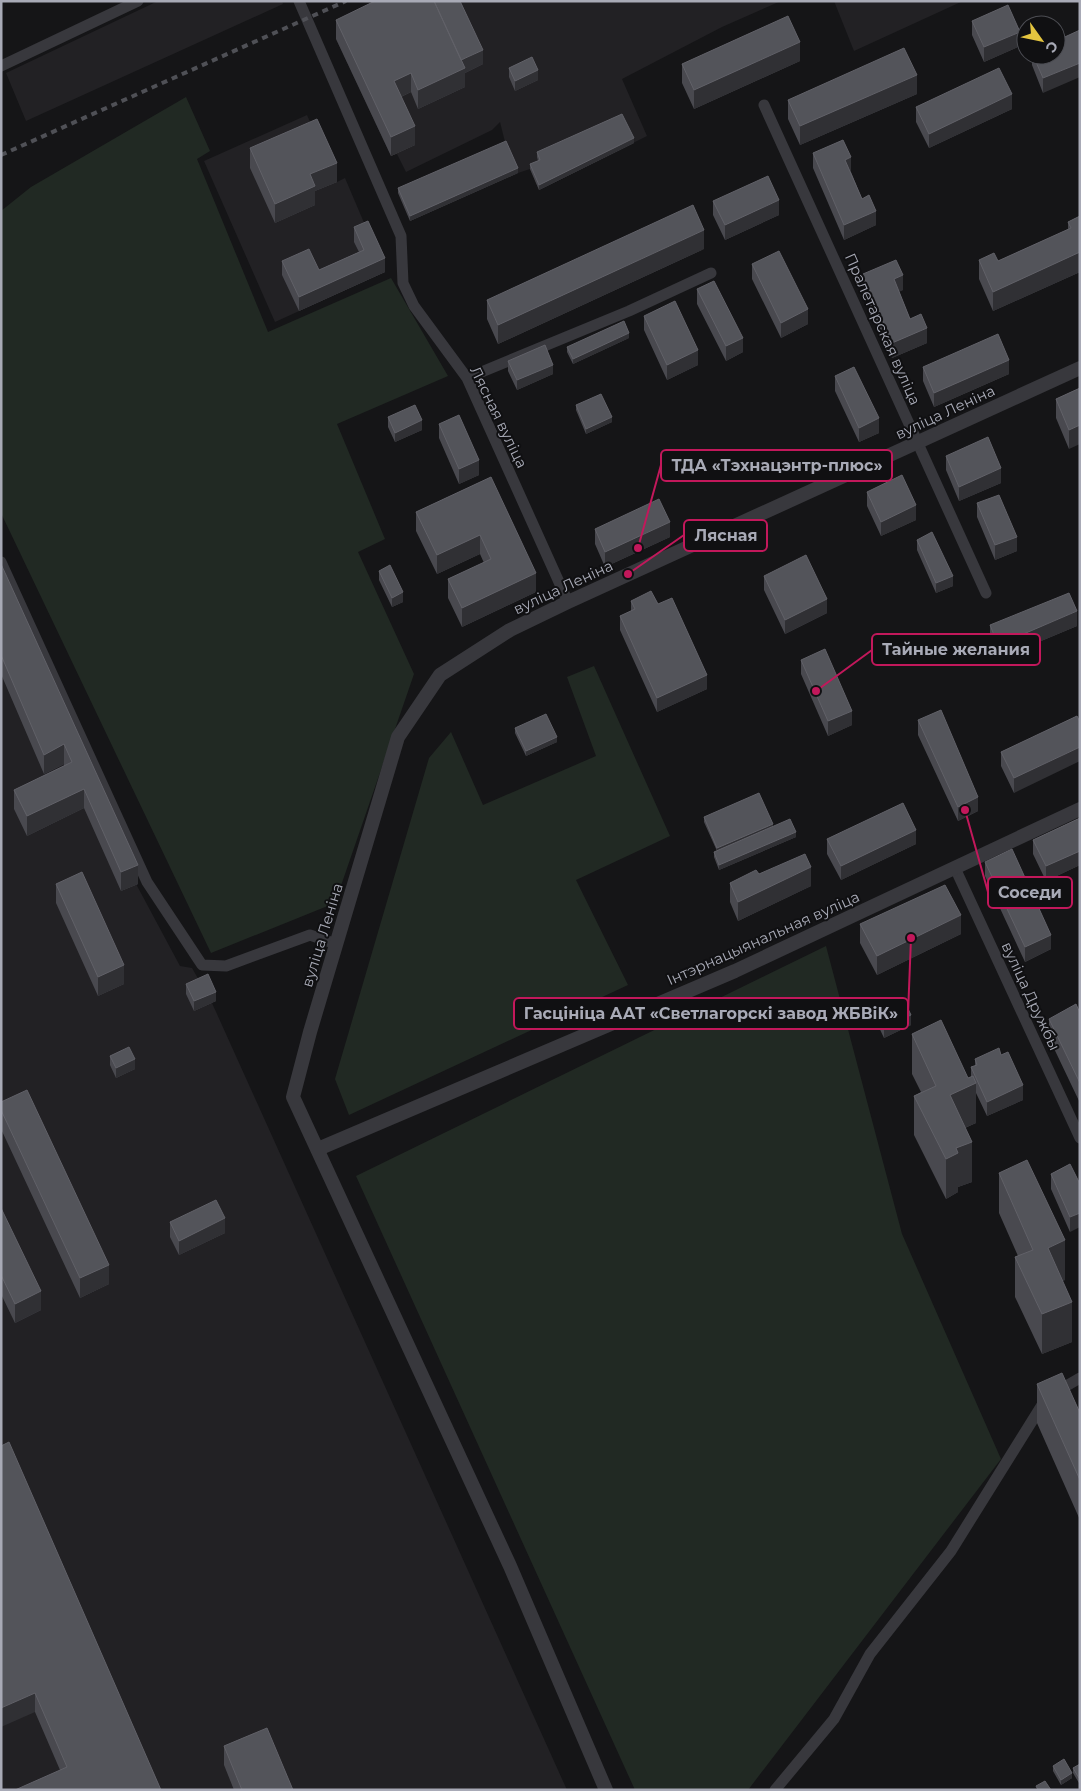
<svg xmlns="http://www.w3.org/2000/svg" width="1081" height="1791" viewBox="0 0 1081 1791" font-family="Montserrat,sans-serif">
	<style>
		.built { fill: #222124 }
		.green { fill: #212923 }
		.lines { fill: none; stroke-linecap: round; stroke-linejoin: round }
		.minor { stroke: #38383d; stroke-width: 11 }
		.tertiary { stroke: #38383d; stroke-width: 14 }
		.rail { stroke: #4f5056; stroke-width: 4; stroke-dasharray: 6 5; stroke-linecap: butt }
		.wall { fill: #49494f }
		.shaded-wall { fill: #303034 }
		.building { fill: #53545a; stroke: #616168 }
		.labels { text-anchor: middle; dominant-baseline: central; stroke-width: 4; stroke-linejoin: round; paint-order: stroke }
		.street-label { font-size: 15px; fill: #a8aab6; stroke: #101012 }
		.leader { fill: none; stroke: #c2185b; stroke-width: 2 }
		.callout-dot { fill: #c2185b; stroke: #101012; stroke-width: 2 }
		.callout { fill: #101012; stroke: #c2185b; stroke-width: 2 }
		.callout-label { font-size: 16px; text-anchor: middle; font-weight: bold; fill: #a8aab6 }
	</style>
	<rect width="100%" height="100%" fill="#151517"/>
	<path class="built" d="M158,1H282L283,4L26,121L6,73Z
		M416,1H781L722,27L622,79L647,136L539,190L530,169L518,173L506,146L500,122L492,130L406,172L397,154L391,156L336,39Z
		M834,1H963L854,51Z
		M307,115L337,182L345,178L385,272L275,322L204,161Z
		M1,583L135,882L180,966L192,968L212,1003L567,1790H1Z"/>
	<path class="green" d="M186,97L210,151L197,159L268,332L391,278L448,376L337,424L385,539L358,552L414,674L335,903L211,953L1,513V211L31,187Z
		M594,666L670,836L576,880L628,985L349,1115L335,1079L429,758L451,732L483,805L596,756L567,677Z
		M826,946L902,1234L1001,1459L748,1790H635L356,1176Z"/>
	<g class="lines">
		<path class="minor" d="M299,1L401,236L403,283L414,306L467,378L568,602
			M1,66L138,1
			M764,105L986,593
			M467,378L629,311L711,273
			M1,562L147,882L202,965L226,966L310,935L336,944
			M955,868L1080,1138
			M775,1790L834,1719L870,1654L951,1551L1047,1397L1080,1378"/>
		<path class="tertiary" d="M318,1149L735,971L1080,809
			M606,1790L510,1566L293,1097L310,1032L398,737L440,675L510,630L568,602L1080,368"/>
		<path class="rail" d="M1,155L346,1"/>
	</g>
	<path class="wall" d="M336,20L483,64L465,73V87L418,109L411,92L401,97L415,145L391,156L336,39Z
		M972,21L1020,46L984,62L972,35Z
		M1032,55H1056L1043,93L1032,65Z
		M800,61L694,109L682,83V64Z
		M509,68L538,80L515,91L509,77Z
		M917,94L800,145L788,119V100Z
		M916,107L1012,109L929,148L916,122Z
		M634,143L539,190L530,169V164L538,161L537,157V152Z
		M250,148L337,182L315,191V205L275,223L250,168Z
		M813,153L851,172L862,199L876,225L844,240L813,168Z
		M518,173L410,221L398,193V188Z
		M713,201L779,215L725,240L713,215Z
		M1080,216V272L993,311L979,279V260L998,261L1068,230V222Z
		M354,227L385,272L299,311L282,275V261L319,270L359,252L354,242Z
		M704,249L498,344L487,319V300Z
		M752,264L808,324L781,338L752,279Z
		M863,274L903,290L899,291L910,319L927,343L892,358L863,289Z
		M697,289L743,352L726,361L697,304Z
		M644,316L698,365L667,380L644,330Z
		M629,338L573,364L567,352V347Z
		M508,361L553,374L517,390L508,371Z
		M923,367L1009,374L934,407L923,381Z
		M835,376L879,433L859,442L835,391Z
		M1080,388L1069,449L1056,418V399Z
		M576,405L612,422L586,434L576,410Z
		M388,417L422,430L395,442L388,427Z
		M439,424L479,475L459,484L439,438Z
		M946,456L1001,483L959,501L946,470Z
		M491,477L536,592L462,627L448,598V579L484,563L480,554L437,574L416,531V512Z
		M867,492L916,520L881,536L867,506Z
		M977,503L1017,551L995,560L977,517Z
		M595,529L670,537L605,567L595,544Z
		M917,540L953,586L936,593L917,550Z
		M1,564L138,884L121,891L84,808L27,836L14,809V790L64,766V764L44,774L1,674Z
		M379,571L403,602L392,607L379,580Z
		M764,576L827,613L785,634L764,590Z
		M631,601L658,604L707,689L657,712L620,630V616L631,611Z
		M990,625L1077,626L998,659L990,639Z
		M801,660L852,725L828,736L801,674Z
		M1077,716L1014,793L1001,766V752Z
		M918,720L978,811L958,821L918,735Z
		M515,728L557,742L526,756L515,733Z
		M704,817L773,827L796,837L719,870L714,857V852L717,851L704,822Z
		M1080,818V865L1046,881L1033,854V840Z
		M827,839L916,844L841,880L827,854Z
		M985,862L1051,949L1025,962L985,876Z
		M759,874L811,886L738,921L730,902V883Z
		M56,884L124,984L98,996L56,903Z
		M860,924L961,934L877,975L860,943Z
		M186,984L216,1001L194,1011L186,994Z
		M876,1011L911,1025L884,1038L876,1021Z
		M1080,1013V1103L1049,1038V1019Z
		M912,1034L968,1078L971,1077V1067L975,1066V1059L1023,1100L987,1116L976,1093V1123L965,1128L972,1182L958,1187V1192L946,1199L914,1135V1096L921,1092L912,1074Z
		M110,1056L135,1069L116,1078L110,1065Z
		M1,1102L109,1284L80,1298L1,1129Z
		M1070,1164V1232L1051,1189V1174Z
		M999,1173L1065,1280L1062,1281L1072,1342L1042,1354L1015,1297V1257L1018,1256L999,1213Z
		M1,1208L41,1310L15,1323L1,1294Z
		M170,1222L225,1233L179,1255L170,1237Z
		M1037,1384L1080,1413V1520L1037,1423Z
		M1,1446L161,1790L60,1770L35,1712Z
		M224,1746L293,1790H234L224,1765Z
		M1080,1764L1079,1783L1073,1773V1768Z
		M1053,1766L1072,1778L1061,1785L1053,1771Z"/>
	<path class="shaded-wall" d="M1020,32V46L984,62V47Z
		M800,42V61L694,109V90Z
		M483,50V64L465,73V87L418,109V90L460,61Z
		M1080,63V77L1043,93V78Z
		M538,70V80L515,91V81Z
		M411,73V92L394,100V81Z
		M917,75V94L800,145V126Z
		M1012,94V109L929,148V134Z
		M415,126V145L391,156V137Z
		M634,138V143L539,190V185Z
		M851,157V172L845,174V160Z
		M337,163V182L315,191V205L275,223V204L310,174Z
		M518,168V173L410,221V216Z
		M779,200V215L725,240V225Z
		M876,211V225L844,240V225Z
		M704,230V249L498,344V325Z
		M1080,252V272L993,311V292Z
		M385,258V272L299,311V297Z
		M903,275V290L894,294V279Z
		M808,309V324L781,338V323Z
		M927,328V343L892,358V343Z
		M629,333V338L573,364V359Z
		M743,338V352L726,361V346Z
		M698,350V365L667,380V365Z
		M1009,360V374L934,407V393Z
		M553,365V374L517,390V380Z
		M612,417V422L586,434V429Z
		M879,418V433L859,442V428Z
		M422,420V430L395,442V433Z
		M1080,425V444L1069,449V430Z
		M479,460V475L459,484V469Z
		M1001,468V483L959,501V487Z
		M916,505V520L881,536V522Z
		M670,522V537L605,567V552Z
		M480,535V554L437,574V555Z
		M1017,537V551L995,560V545Z
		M536,573V592L462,627V608Z
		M953,576V586L936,593V583Z
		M403,592V602L392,607V598Z
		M827,599V613L785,634V620Z
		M1077,611V626L998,659V645Z
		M707,675V689L657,712V698Z
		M852,711V725L828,736V721Z
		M557,737V742L526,756V751Z
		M64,744V764L44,774V755Z
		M1080,747V761L1014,793V778Z
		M84,789V808L27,836V816Z
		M978,797V811L958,821V807Z
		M773,824V829L717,853V848Z
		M916,830V844L841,880V866Z
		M796,832V837L719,870V865Z
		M1080,851V865L1046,881V866Z
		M138,865V884L121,891V872Z
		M811,867V886L738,921V902Z
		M961,915V934L877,975V956Z
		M1051,935V949L1025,962V947Z
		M124,965V984L98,996V977Z
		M216,992V1001L194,1011V1001Z
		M911,1015V1025L884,1038V1028Z
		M135,1059V1069L116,1078V1068Z
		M976,1083V1123L950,1134V1095Z
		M1023,1085V1100L987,1116V1102Z
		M972,1142V1182L958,1187V1192L946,1199V1159L956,1148Z
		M1080,1213V1227L1070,1232V1217Z
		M225,1218V1233L179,1255V1241Z
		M1065,1240V1280L1048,1287V1248Z
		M109,1265V1284L80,1298V1278Z
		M41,1291V1310L15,1323V1304Z
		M1072,1302V1342L1042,1354V1314Z
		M35,1693V1712L1,1727V1708Z
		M1072,1773V1778L1061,1785V1780Z"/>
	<path class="building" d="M375,1H434L465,68L418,90L411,73L394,81L415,126L391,137L336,20Z
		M434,1H460L483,50L461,60Z
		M1008,5L1020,32L984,47L972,21Z
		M788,16L800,42L694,90L682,64Z
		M1080,30V63L1043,78L1033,55H1056V41Z
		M904,48L917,75L800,126L788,100Z
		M532,57L538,70L515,81L509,68Z
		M999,68L1012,94L929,134L916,107Z
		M622,114L634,138L539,185L530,164L540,160L537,152Z
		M317,119L337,163L310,174L315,186L275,204L250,148Z
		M843,140L851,157L845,160L862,199L869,195L876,211L844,225L813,153Z
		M506,141L518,168L410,216L398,188Z
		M768,176L779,200L725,225L713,201Z
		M693,205L704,230L498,325L487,300Z
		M1080,216V252L993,292L979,260L994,253L998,261L1071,228L1068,222Z
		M368,221L385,258L299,297L282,261L309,249L319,270L364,250L354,227Z
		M779,251L808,309L781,323L752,264Z
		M896,260L903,275L894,279L910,319L921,314L927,328L892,343L863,274Z
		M714,281L743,338L726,346L697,289Z
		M675,301L698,350L667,365L644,316Z
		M624,321L629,333L573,359L567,347Z
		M998,334L1009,360L934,393L923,367Z
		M545,345L553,365L517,380L508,361Z
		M854,367L879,418L859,428L835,376Z
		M1080,388V425L1069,430L1056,399Z
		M601,394L612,417L586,429L576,405Z
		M415,405L422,420L395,433L388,417Z
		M459,415L479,460L459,469L439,424Z
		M988,437L1001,468L959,487L946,456Z
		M902,475L916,505L881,522L867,492Z
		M491,477L536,573L462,608L448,579L491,559L480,535L437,555L416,512Z
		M999,495L1017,537L995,545L977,503Z
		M659,499L670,522L605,552L595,529Z
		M932,532L953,576L936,583L917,540Z
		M806,555L827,599L785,620L764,576Z
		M1,564L138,865L121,872L84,789L27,816L14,790L72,762L64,744L44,755L1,655Z
		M390,565L403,592L392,598L379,571Z
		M651,591L658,604L672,598L707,675L657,698L620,616L635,609L631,601Z
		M1069,593L1077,611L998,645L990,625Z
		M825,649L852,711L828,721L801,660Z
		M941,710L978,797L958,807L918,720Z
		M546,714L557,737L526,751L515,728Z
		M1077,716L1080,722V747L1014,778L1001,752Z
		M759,793L773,824L717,848L704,817Z
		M903,803L916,830L841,866L827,839Z
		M1080,818V851L1046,866L1033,840Z
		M790,819L796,832L719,865L714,852Z
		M1012,849L1051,935L1025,947L985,862Z
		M805,854L811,867L738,902L730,883L756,870L759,874Z
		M82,872L124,965L98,977L56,884Z
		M945,885L961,915L877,956L860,924Z
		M208,974L216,992L194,1001L186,984Z
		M903,998L911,1015L884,1028L876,1011Z
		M1076,1004L1080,1013V1083L1049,1019Z
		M941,1020L968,1078L973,1076L976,1083L950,1095L972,1142L956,1148L958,1153L946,1159L914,1096L936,1086L912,1034Z
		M129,1047L135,1059L116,1068L110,1056Z
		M999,1048L1001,1055L1008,1052L1023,1085L987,1102L971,1067L977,1065L975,1059Z
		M27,1090L109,1265L80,1278L1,1110V1102Z
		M1027,1160L1065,1240L1048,1248L1072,1302L1042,1314L1015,1257L1033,1250L999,1173Z
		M1070,1164L1080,1184V1213L1070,1217L1051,1174Z
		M216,1200L225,1218L179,1241L170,1222Z
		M1,1208L41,1291L15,1304L1,1275Z
		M1062,1373L1080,1413V1480L1037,1384Z
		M9,1442L161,1790H15L67,1767L35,1693L1,1708V1446Z
		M267,1728L293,1790H242L224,1746Z
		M1064,1759L1072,1773L1061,1780L1053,1766Z
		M1080,1764V1778H1079L1073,1768Z
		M1045,1781L1051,1790H1038L1036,1786Z"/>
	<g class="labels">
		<g class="street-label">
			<text transform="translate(883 329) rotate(66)">Пралетарская вуліца</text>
			<text transform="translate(945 412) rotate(-25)">вуліца Леніна</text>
			<text transform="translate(499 417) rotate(64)">Лясная вуліца</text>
			<text transform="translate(563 587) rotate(-25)">вуліца Леніна</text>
			<text transform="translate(322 935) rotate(-73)">вуліца Леніна</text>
			<text transform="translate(763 938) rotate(-24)">Інтэрнацыянальная вуліца</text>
			<text transform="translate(1031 996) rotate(65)">вуліца Дружбы</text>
		</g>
	</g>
	<path class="leader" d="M638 548L661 465M628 574L684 535M816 691L872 650M965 810L988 892M911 938L908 1014"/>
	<g class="callout-dot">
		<circle cx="638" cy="548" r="5"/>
		<circle cx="628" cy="574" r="5"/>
		<circle cx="816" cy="691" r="5"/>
		<circle cx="965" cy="810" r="5"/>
		<circle cx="911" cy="938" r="5"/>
	</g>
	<g class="callout">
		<rect x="661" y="450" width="231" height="31" rx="5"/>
		<rect x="684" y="520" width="83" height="31" rx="5"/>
		<rect x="872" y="634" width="168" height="31" rx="5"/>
		<rect x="988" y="877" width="84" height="31" rx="5"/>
		<rect x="514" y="998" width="394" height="31" rx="5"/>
	</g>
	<g class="callout-label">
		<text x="777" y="471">ТДА «Тэхнацэнтр-плюс»</text>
		<text x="726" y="541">Лясная</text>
		<text x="956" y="655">Тайные желания</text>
		<text x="1030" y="898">Соседи</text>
		<text x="711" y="1019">Гасцініца ААТ «Светлагорскі завод ЖБВіК»</text>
	</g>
	<rect width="1081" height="1791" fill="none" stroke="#a8aab6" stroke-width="5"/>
	<g transform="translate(1041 40) rotate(123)"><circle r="24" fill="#101012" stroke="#4d4e54"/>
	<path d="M0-4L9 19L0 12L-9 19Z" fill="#e4c53f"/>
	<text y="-8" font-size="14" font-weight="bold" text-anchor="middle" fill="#a8aab6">С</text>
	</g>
</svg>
